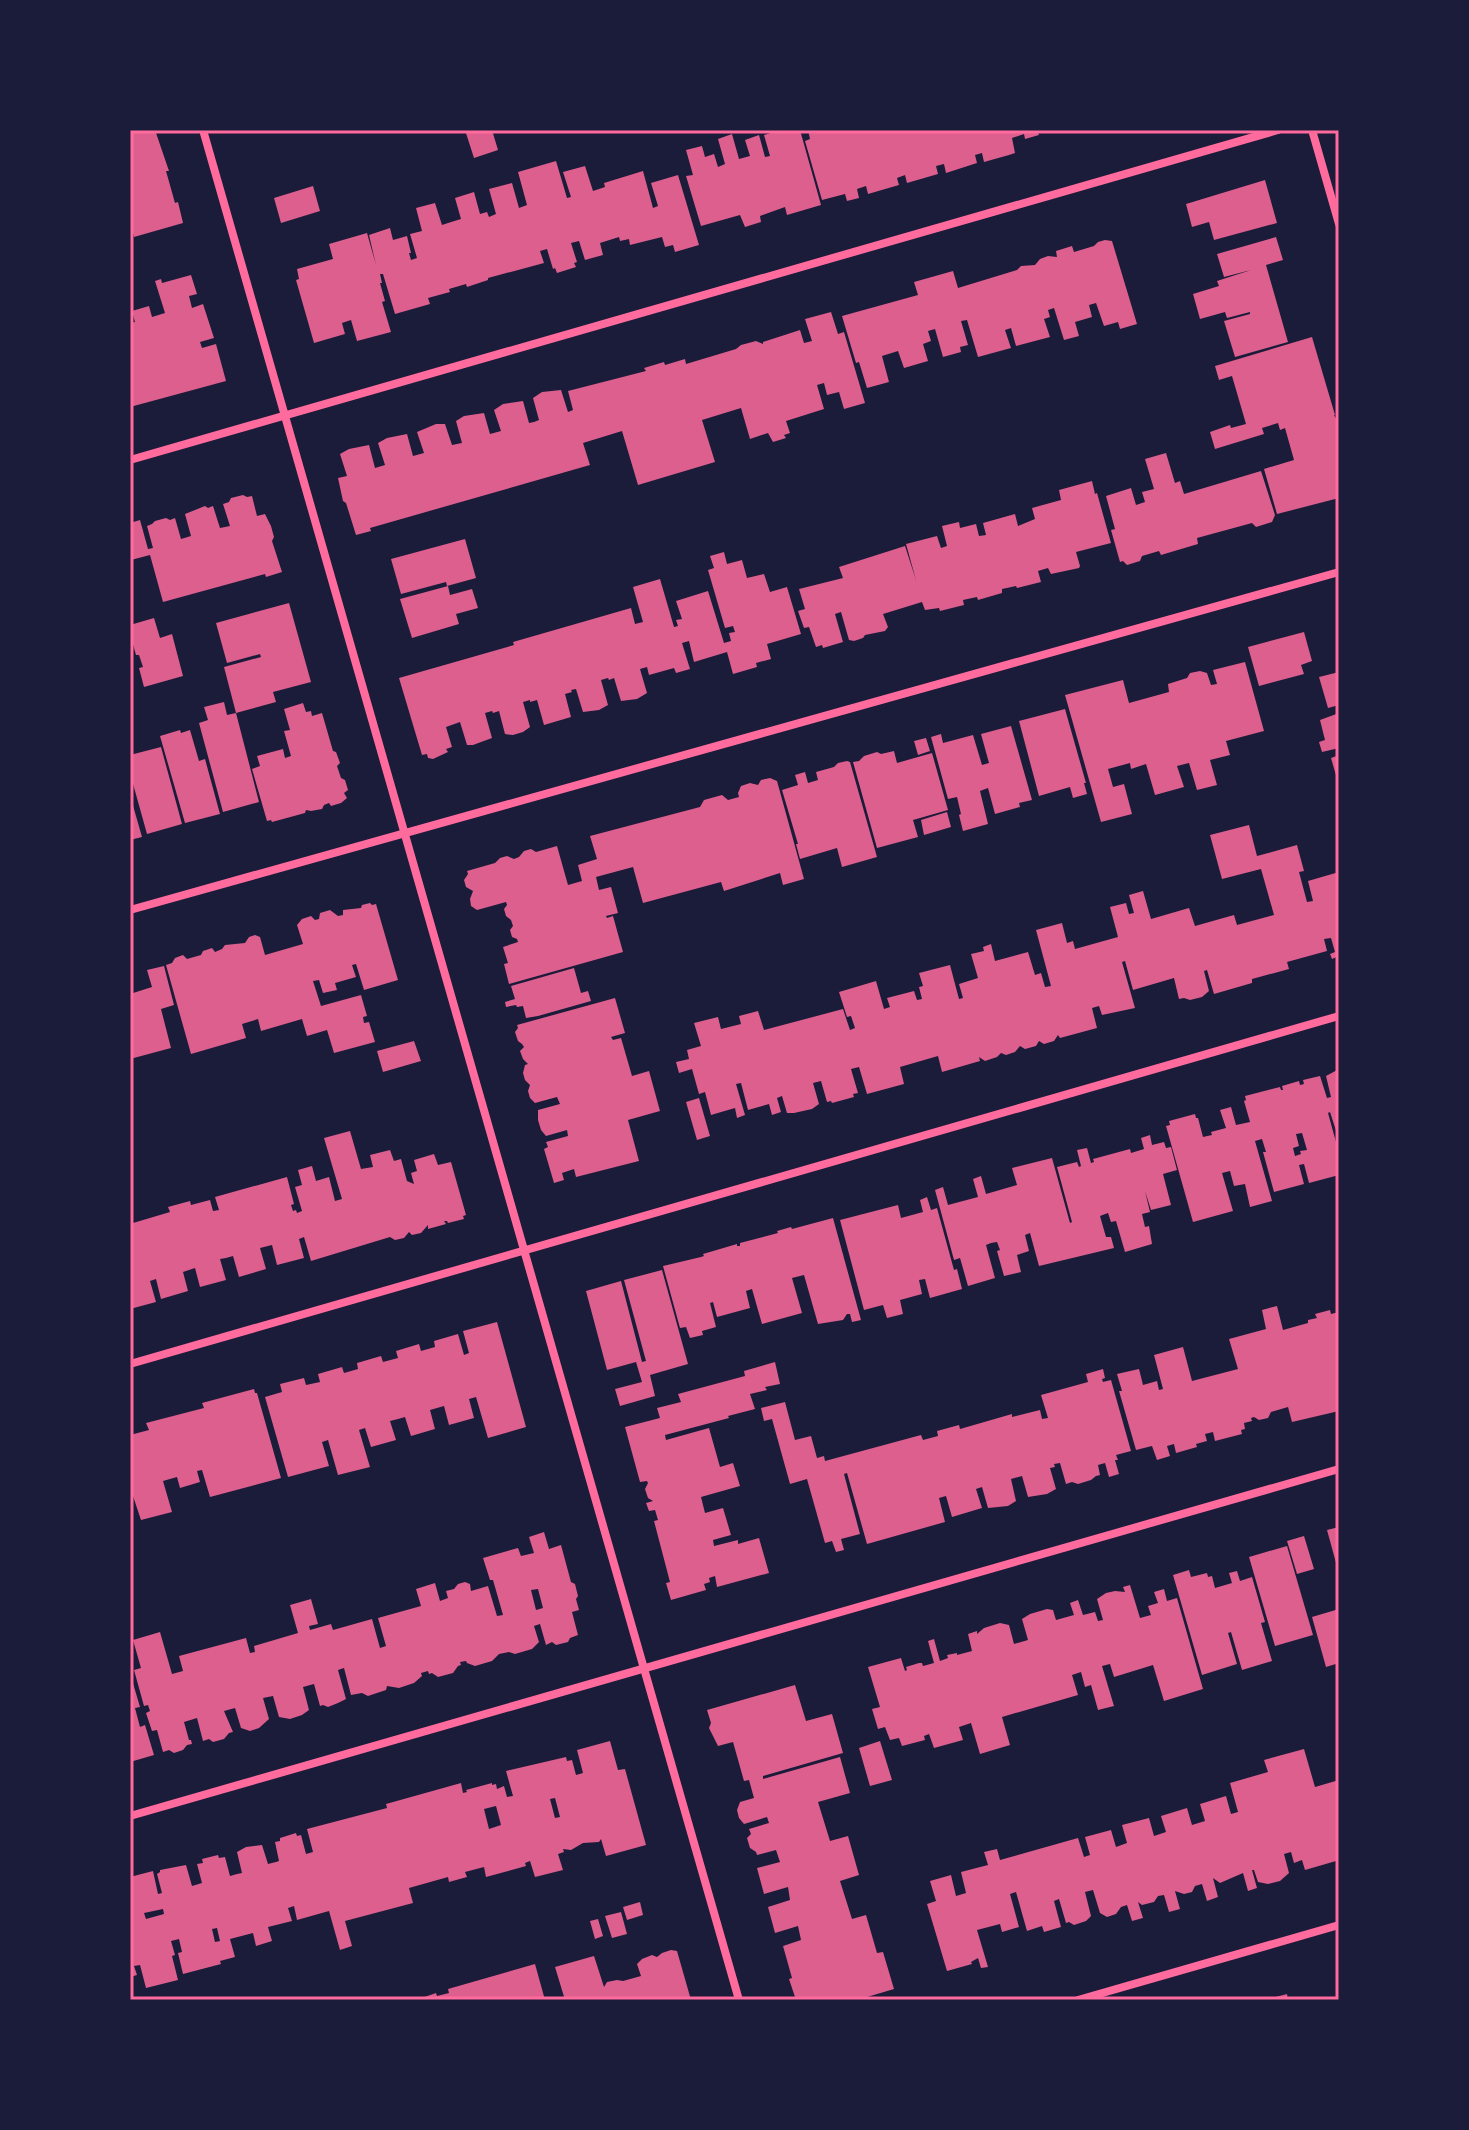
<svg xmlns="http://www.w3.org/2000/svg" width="1469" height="2130" viewBox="0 0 1469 2130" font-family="'Roboto Condensed',sans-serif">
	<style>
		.building { fill: #dd5f8e; fill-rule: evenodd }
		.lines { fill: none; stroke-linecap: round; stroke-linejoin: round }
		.minor { stroke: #ff6b9d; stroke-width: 8 }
		.neatline { fill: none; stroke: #ff6b9d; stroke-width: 3 }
	</style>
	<rect width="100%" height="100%" fill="#1b1b3a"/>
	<path class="building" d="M130,130H155L169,171H166L175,203L178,202L183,223L134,237L130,222Z
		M465,130H492L498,150L474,158Z
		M773,130H800L821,205L787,215L785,207L760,216L761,222L745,227L740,215L701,226L686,176L693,175L686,150L702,146L705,157L714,154L718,167L725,164L718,139L732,134L739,159L750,156L745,140L759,135L765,157L770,156L764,135L774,132Z
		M808,130H1037L1039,135L1025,139L1024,134L1012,138L1015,153L1009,155L984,162L982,153L975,155L977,163L946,173L944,164L936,166L938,174L907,183L905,175L897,178L899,185L868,194L866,186L857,189L859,198L847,201L845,194L822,200L805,141L810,139Z
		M556,161L567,198L571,197L563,172L585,166L593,191L605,187L604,183L643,171L653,208L658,206L651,183L678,175L699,245L675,252L673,245L665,247L662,237L630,245L629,239L620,241L619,237L600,243L603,255L585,260L579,241L571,243L577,262L574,263L576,267L557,273L555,268L553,269L547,249L540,251L544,263L488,278V280L467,287L466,284L449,289L450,292L428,298L430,304L395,314L383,274H380L382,283H380L385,301L382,302L391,332L357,341L351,320L342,323L345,334L314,343L296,280L299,279L297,269L333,259L329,244L367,233L376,265L369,235L390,228L393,240L407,236L411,253H409L411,260L417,258L410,234L422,231L416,208L435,203L442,225L448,223L461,219L455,198L474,192L480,214L487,212L489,217L496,214L489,189L512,183L519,208L527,205L518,172Z
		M1265,180L1277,223L1214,240L1209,222L1192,227L1186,204Z
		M313,186L320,211L281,223L274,198Z
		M1276,237L1283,260L1266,265L1288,342L1235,357L1224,321L1250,314V312L1227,318L1225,312L1200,319L1193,294L1219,286L1217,281L1251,270L1224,277L1217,254Z
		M1105,240L1112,241L1137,324L1120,329L1118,322L1104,326L1096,303L1089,305L1092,317L1075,322L1079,336L1064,340L1054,308L1048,310L1050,317L1044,319L1050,337L1016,346L1011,328L1005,330L1011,348L978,357L967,320L961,321L968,345L960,347L961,352L943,357L935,329L928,331L931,341L923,344L928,361L904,368L898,351L882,356L889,382L867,388L859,362L856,363L842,316L918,295L914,282L953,271L958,288L1017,270L1021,266L1035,265L1040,259L1048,256L1057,257L1056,251L1072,246L1074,252L1094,246L1098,242Z
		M191,275L197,294L189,296L192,308L203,304L214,338L200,342L202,348L216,344L226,381L130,407V323L135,322L132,311L149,306L152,317L165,313L155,281L161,279L162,283Z
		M831,312L838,334L844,332L865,403L844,409L839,392L827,395L824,383L817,385L824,409L786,421L790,433L784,435L786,438L773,442L768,433L750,439L741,408L702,420L715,462L638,485L622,431L583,443L590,465L370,528L371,531L356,535L346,503L343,501L338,478L347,476L340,454L349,449L369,445L375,468L385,465L378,443L387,438L407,434L413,456L424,453L417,432L436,424H445L452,445L462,443L456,421L464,416L484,413L490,434L501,431L494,410L503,404L523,401L529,423L534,422L539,420L533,398L542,392L561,390L568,412L573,410L568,391L646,371L644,368L664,362L665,365L685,359L686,364L736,349L741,345L756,341L763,344V342L800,330L804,343L812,341L805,319Z
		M1312,337L1335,415H1334L1339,424V434L1336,437L1339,446V498L1277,514L1264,469L1294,460L1285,428L1280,430L1278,423L1262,428L1264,434L1215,449L1210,432L1230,425L1231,428L1246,424L1232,376L1219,380L1215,366Z
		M1166,453L1175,483L1180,481L1184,494L1261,471L1275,515L1272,522L1256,527L1252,523L1197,538L1198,544L1161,555L1159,551L1142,556L1140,561L1127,565L1123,561L1120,562L1111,530L1115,529L1106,496L1131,488L1136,505L1145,502L1142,492L1154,489L1145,459Z
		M1092,481L1095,494L1097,493L1111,543L1076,552L1080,566L1079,568L1051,574L1048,568L1038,571L1041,582L1017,588L1016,586L1002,589V587V593L978,600L977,597L963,600L964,605L940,611L939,608L925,610L922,602L883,614L888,627L885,631L865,635L863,638L854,641L849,640L841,612L835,614L843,642L823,648L822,645L816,647L809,627L804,628L798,611L805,609L799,589L843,578L839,567L905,546L916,580L906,544L937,536L941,548L947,546L942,526L959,522L960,528L976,524L979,536L986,535L983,523L1015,514L1018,526L1035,519L1032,508L1061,500L1059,490Z
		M243,495L247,497L252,496L257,516L265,514L271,526L274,537L272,541L282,572L266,577L265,574L163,602L150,555L131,560L130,523L140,520L148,549L153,548L147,526L152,524L155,521L166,518L170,520L175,518L181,539L191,536L185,514L205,506L208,508L213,506L220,528L230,526L223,504L229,502L231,498Z
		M465,539L476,578L447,586L446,582L401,594L391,559Z
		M724,552L727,564L742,560L747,578L764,574L770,592L787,587L801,634L767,644L771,659L756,663L757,667L733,674L727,652L694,662L689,641L682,643L690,669L676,673L674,668L649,675L647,667L640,669L647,693L637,699L621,701L614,678L609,680L608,678L601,680L608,705L599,710L583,712L576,689L571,690L572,692L565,694L571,717L544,725L537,700L530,702V700L523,702L530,727L523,732L513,735L505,734L499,711L493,713L492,711L485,713L492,738L473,745H467L460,722L446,727L452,747L446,749L448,752L433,759L428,758L427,754L422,755L399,678L514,645L513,642L631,608L635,624L643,622L633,587L660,579L674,627L678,626L676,620L682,619L676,601L708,591L724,643L731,641L729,633L735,632L733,626L725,628L708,570L714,568L710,556Z
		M448,586L450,595L472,589L478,608L456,614L459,624L412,638L400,599Z
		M289,603L311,682L273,692L276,702L236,713L224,667L261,657L260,654L227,663L216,623Z
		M154,618L160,638L172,634L183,676L144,687L139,668L143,667L139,655H136L130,634V625Z
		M1304,632L1312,661L1301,665L1304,674L1259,686L1248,647Z
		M1245,662L1264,731L1226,741L1230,755L1210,760L1217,785L1197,790L1189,763L1177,766L1184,787L1155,795L1146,764L1131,769L1130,763L1108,769L1113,787L1124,784L1132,814L1101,822L1065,695L1123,680L1129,703L1169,692L1168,684L1187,678L1190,673L1200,671L1207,673L1211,685L1217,684L1213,670Z
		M1339,672V705L1328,708L1319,677Z
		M224,702L227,715L236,713L259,802L223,812L199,723L208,720L204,707Z
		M303,703L306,712L311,711L312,716L322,713L333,751L336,752L340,763L337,766L341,778L345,780L348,790L344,793L347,798L341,803L331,806L329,803L324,805L322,809L311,811L306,810L305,813L272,822L271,820L267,821L252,769L260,766L257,756L283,749L285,758L291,756L284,731L290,730L284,709Z
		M1065,709L1086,783H1084L1087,794L1073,798L1070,787L1039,796L1019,721Z
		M1339,713V748L1322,752L1319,742L1325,740L1320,720Z
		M1011,726L1032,800L1019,803L1020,807L995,814L988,788L980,791L988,824L963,831L959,815L961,814L957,797L948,799L931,737L941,734L943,743L973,735L982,765L989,763L981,734Z
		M180,730L181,733L190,730L199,761L205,759L220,814L185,823L160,736Z
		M926,738L930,751L918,755L914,741Z
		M161,747L182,824L147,834L130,773V755Z
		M894,751L897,763L932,753L948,810L913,820L918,837L877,848L853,762L859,761L864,756L877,752L881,754Z
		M1339,755V782H1338L1331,758Z
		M847,761L850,762L877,857L842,867L837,848L800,859L796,844H798L782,790L798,785L795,775L805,772L808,783L818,780L816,772L834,767L838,763Z
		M770,778L777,781L804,879L783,885L780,873L724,891L721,882L643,903L633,867L596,877L599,890L611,887L618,913L606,916L607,918L613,916L623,952L509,984L504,964L508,963L503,947L518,942L517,939L512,937L510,930L513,926L511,920L506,916L504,909L507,905L506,902L477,910L471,906L470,899L473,891L466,887L464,880L468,874L467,871L495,863L500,858L507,856L514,859L519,857L524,851L531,849L536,852L557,846L568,885L582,881L578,865L597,859L590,836L700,807L704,800L722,795L728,800L739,797L738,793L741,786L750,783L758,785L761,780Z
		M130,795L142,837L130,840Z
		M947,812L951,827L924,835L921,820Z
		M1249,825L1257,856L1297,845L1304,871L1299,872L1307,902L1313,901L1308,881L1339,872V956L1332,959L1330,954L1335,952L1331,938L1324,939L1327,951L1287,962L1289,969L1252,979V983L1214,994L1207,970L1204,971L1209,991L1202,997L1190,1000L1184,998L1179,999L1174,978L1133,990L1125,961L1122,962L1135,1008L1102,1015L1099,1006L1092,1008L1097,1028L1060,1038L1058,1035L1054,1041L1044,1044L1039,1041L1036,1046L1025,1049L1020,1046L1015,1052L1006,1055L1001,1053L997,1057L985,1061L979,1057L980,1061L942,1072L938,1056L900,1067L904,1084L867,1094L859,1067L851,1069L858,1093L853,1094L854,1097L832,1103L831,1101L827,1102L821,1081L813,1083L819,1104L812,1109L794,1113H787L782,1096L777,1098L781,1112L772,1115L769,1104L748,1110L741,1083L736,1084L745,1115L737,1118L735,1108L711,1115L705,1092L699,1094L692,1069L679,1073L676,1062L689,1059L687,1050L701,1046L694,1023L718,1017L721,1029L741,1024L739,1016L758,1011L764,1030L843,1009L850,1030L855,1028L851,1016L847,1017L839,992L876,981L884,1009L890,1007L887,998L914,991L917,1000L922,999L919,987L923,986L919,973L950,965L959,999L963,998L959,984L978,978L971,954L984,951L983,947L991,944L995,961L1028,952L1035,975L1041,973L1045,987L1051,986L1036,930L1062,923L1067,943L1073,941L1075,949L1118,937L1110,907L1126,903L1129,914L1134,913L1129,895L1143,891L1151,919L1189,908L1195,926L1234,915L1237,925L1274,915L1261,869L1222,879L1210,835Z
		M370,903L372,905L376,904L398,980L364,990L356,964L352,965L356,977L335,983L337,990L323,993L319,980L313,981L321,1006L361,995L367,1016L363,1017L364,1023L369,1022L375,1042L334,1053L327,1030L307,1036L302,1019L261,1031L258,1019L242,1024L246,1038L191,1054L166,965L172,963L175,958L183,955L187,959L201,955L203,951L212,948L215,952L222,949L225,945L245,943L249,937L255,935L260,937L265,955L303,944L297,925L302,919L311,916L315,920L319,919L320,913L330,910L338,916L343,915V910L361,908L362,905Z
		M164,966L174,1005L161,1009L171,1048L130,1059V994L152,987L147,970Z
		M574,968L581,993L588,991L591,1001L538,1016L526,1018L523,1006L517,1007L516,1005L506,1007L505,1002L515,999L511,986Z
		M615,998L625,1033L611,1037L613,1040L621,1038L632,1076L649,1071L660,1111L628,1120L639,1161L576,1177L574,1169L562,1173L564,1180L554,1183L544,1149L548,1147L546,1142L568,1136L567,1130L546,1136L541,1130L538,1120V1110L560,1104L557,1097L535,1103L530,1098L528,1091L530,1085L525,1080L523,1073L525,1065L528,1064L523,1059L520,1051L524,1047L522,1044L518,1041L515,1032L518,1028L517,1025Z
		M414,1041L421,1061L383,1072L377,1051Z
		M1339,1069V1140L1330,1112L1328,1113L1339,1153V1175L1309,1183L1304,1164L1299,1165L1304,1184L1274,1192L1263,1152H1266L1262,1139L1255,1141L1272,1201L1250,1207L1245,1184L1234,1186L1230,1171L1222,1173L1233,1211L1193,1222L1166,1126L1170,1125L1169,1121L1195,1114L1196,1118H1198L1203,1137L1212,1135L1211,1132L1226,1128L1220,1110L1231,1107L1236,1125L1250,1122L1244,1101L1246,1100L1245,1096L1280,1087L1281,1090H1283L1282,1086L1299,1081L1300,1085L1304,1084L1303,1080L1320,1076L1327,1098L1331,1097L1326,1076ZM1302,1133L1307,1150L1300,1151L1301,1154L1295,1156L1293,1148L1299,1146L1296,1134Z
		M699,1098L710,1136L697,1140L686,1102Z
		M350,1131L361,1169L373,1167L370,1155L390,1150L394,1161L401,1159L407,1181L414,1184L411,1173L417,1171L414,1160L434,1154L438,1165L451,1162L466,1215L463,1216L464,1219L448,1223L447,1221H444L446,1224L428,1229V1225L421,1233L412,1235L409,1232L404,1238L395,1240L390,1237L311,1261L304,1237L299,1239L304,1258L277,1265L272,1245L260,1248L266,1269L239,1277L233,1256L226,1258L220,1259L226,1280L200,1287L195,1268L183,1272L188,1291L161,1299L156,1279L150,1281L156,1302L130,1309V1215L133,1223L170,1212L168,1207L190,1201L191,1205L210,1200L213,1211L219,1210L215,1197L287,1177L294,1204L291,1205L293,1211L296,1210L297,1213L302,1211L295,1187L302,1185L298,1170L312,1166L316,1181L329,1177L335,1201L342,1199L324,1138Z
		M1150,1135L1152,1145L1164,1142L1166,1148L1171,1147L1177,1170L1163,1174L1171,1205L1151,1210L1145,1191L1150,1212L1142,1214L1145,1227L1149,1226L1152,1244L1125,1252L1116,1221L1111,1222L1108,1213L1100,1216L1106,1237H1111L1114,1248L1039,1266L1030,1233L1025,1235L1029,1251L1017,1255L1021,1272L1004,1276L997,1251L1000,1250L997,1242L991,1243L986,1245L995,1278L968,1286L960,1258L954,1260L935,1190L943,1187L948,1205L978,1197L973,1179L981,1176L986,1194L1017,1185L1012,1168L1052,1158L1070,1223L1072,1222L1057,1167L1077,1162L1079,1167L1081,1166L1077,1150L1087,1148L1091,1163L1094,1162L1093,1159L1130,1149L1131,1153L1144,1149L1141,1138Z
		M927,1197L931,1210L937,1208L954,1270L957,1269L962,1289L930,1298L925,1279L919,1280L922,1294L900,1300L903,1314L887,1318L883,1305L864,1310L840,1220L898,1205L901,1218L923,1212L920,1200Z
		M833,1218L861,1320L852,1322L850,1314H847L843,1320L818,1324L804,1275L792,1278L802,1313L762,1324L752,1289L746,1291L750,1308L717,1317L713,1302L710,1303L716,1327L702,1331L703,1335L690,1338L686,1327L680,1328L663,1266L701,1257L704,1256L703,1254L737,1244V1246H740V1243L778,1233L777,1231L791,1227L792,1229Z
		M662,1270L688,1364L650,1375L655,1396L620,1406L615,1389L642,1382L636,1362L607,1370L586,1291L621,1281L642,1362L646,1361L624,1280Z
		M1277,1306L1283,1330L1308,1323V1320L1317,1318L1315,1314L1330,1310L1331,1314L1339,1312V1411L1292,1422L1288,1407L1271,1412L1268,1418L1259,1420L1254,1417L1251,1418L1252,1421L1244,1423L1245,1429L1241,1430L1242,1434L1215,1441L1213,1432L1205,1434L1207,1441L1196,1444L1197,1447L1176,1453L1174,1444L1167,1446L1170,1456L1157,1460L1152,1446L1136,1450L1119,1391H1122L1117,1374L1139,1369L1143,1385L1157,1381L1159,1390L1163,1389L1154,1355L1183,1347L1192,1381L1238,1369L1229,1339L1266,1329L1262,1310Z
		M497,1322L526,1427L488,1438L476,1397L469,1399L474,1418L449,1425L444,1406L430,1410L435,1429L411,1436L405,1417L398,1419L390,1421L396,1440L371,1447L365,1428L359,1430L370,1467L338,1475L328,1440L322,1442L329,1466L288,1477L265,1397L282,1392L280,1384L304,1378L306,1385L320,1382L318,1374L342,1367L344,1373L358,1369L357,1363L381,1356L383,1362L398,1358L396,1351L419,1344L421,1351L435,1347L434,1341L458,1334L464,1355L469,1353L463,1331Z
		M775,1362L780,1384L765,1387L767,1390L750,1394L755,1409L728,1416L729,1418L665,1435L666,1440L709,1428L720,1467L733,1463L740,1486L701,1497L705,1513L723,1508L731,1535L713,1540L714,1546L738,1540V1544L759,1538L769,1573L717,1587L715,1576L709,1578L710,1582L704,1584L706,1590L671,1600L666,1583L670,1582L654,1521L658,1520L655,1510L649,1511L646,1503L653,1501L648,1498L645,1489L648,1483L647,1481L640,1482L625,1427L660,1418L657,1408L681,1402L678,1394L745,1376L744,1371Z
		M1103,1369L1105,1378L1102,1379L1103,1382L1111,1380L1131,1451L1116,1455L1118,1460H1115L1119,1474L1109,1477L1105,1463L1098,1465L1100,1475L1096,1476L1091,1480L1078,1484L1072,1482L1066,1484L1060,1463L1054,1464L1055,1467L1050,1468L1056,1489L1047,1494L1028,1497L1022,1476L1011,1479L1016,1501L1008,1506L988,1508L982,1487L976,1489L982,1508L952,1517L946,1496L939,1498L945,1522L867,1544L847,1473L844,1474L860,1534L841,1539L844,1550L836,1552L832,1541L825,1543L807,1479L790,1484L772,1419L764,1421L761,1408L785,1402L795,1440L811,1436L817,1458L824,1456L825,1461L921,1435L923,1440L938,1436L937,1431L959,1425L960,1429L1012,1414V1417L1040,1410L1042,1419L1048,1418L1041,1395L1088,1382L1086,1374Z
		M254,1389L255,1393H257L281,1478L210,1497L202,1470L197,1471L200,1482L180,1488L177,1477L163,1481L172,1512L141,1520L130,1487V1435L149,1430L146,1423L204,1408L202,1403Z
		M1339,1527V1570H1338L1327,1530Z
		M544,1532L549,1549L561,1545L571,1582L575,1584L578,1596L576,1599L579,1610L572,1612L578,1635L570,1638L568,1642L556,1645L552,1642L546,1645L540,1624L534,1626L539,1642L532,1649L515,1654L509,1652L499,1654L492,1661L475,1666L467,1663L466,1661L460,1662L461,1665L458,1666L453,1673L438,1677L432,1673L429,1674L428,1671L421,1673L422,1676L414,1683L399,1688L387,1686L386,1690L368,1696L362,1693L351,1695L344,1668L338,1670L346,1699L338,1703L328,1707L323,1705L320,1706L314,1684L303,1687L309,1710L302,1715L290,1719L279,1717L273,1696L263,1698L269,1719L259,1728L250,1731L241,1728L235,1708L224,1711L233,1732L229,1733L224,1739L213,1742L209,1739L203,1741L197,1718L184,1722L189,1740H191L192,1744L187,1745L183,1750L174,1753L169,1750L163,1752L157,1730L152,1731L146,1713L150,1711L148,1705L144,1706L134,1670L141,1668L133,1640L160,1632L172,1674L183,1671L179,1656L246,1638L250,1653L255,1652L254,1646L298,1633L290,1605L311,1599L318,1624L309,1626L310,1630L331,1624L333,1630L372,1619L380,1648L386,1646L378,1618L421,1606L416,1589L435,1583L440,1601L448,1598L446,1591L454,1589L458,1584L465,1582L470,1584L471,1591L488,1586L497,1616L503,1615L493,1580H490L483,1558L518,1548L521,1556L534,1553L529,1537ZM538,1589L543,1608L536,1610L531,1590Z
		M1304,1536L1314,1569L1297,1574L1287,1541Z
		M1287,1546L1313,1635L1275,1646L1249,1557Z
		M1189,1570L1191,1577L1207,1573L1208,1577L1212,1576L1215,1588L1232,1583L1229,1573L1237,1571L1240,1581L1252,1577L1265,1622L1261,1623L1272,1661L1242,1670L1231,1632L1228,1633L1237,1664L1202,1675L1173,1575Z
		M1130,1585L1140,1618L1151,1615L1148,1606L1158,1603L1154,1592L1164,1589L1167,1601L1177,1598L1203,1689L1164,1701L1153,1665L1114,1677L1110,1664L1102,1666L1114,1706L1098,1710L1091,1685L1085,1687L1081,1672L1072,1675L1078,1695L1002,1717L1010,1745L980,1754L971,1723L959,1727L963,1740L934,1748L929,1734L924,1736L925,1740L902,1746L899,1738L890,1740L885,1727L878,1729L872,1709L880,1707L868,1667L901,1658L905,1671L907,1670L906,1667L919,1663H922L923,1666L934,1663L928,1641L934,1639L940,1661L948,1658L947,1655L957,1653V1655L972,1651L968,1634L977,1631V1634L984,1628L1000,1623L1009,1625L1014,1644L1028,1640L1022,1619L1030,1614L1047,1609L1053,1610L1056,1620L1074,1615L1070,1603L1078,1600L1083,1615L1095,1612L1098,1621L1103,1620L1097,1599L1106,1593L1115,1591L1125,1592L1123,1587Z
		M1339,1609V1663L1326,1667L1312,1617Z
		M130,1673L140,1707L135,1708L140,1727L145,1725L154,1755L130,1762Z
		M795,1685L806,1721L832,1714L843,1753L763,1776V1779L840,1757L850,1793L818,1802L830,1841L848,1836L859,1875L840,1881L852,1919L866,1915L877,1953L883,1952L894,1989L857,2000H796L789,1979L792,1978L783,1946L801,1940L798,1926L775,1933L768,1907L790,1900L788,1887L764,1894L757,1868L780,1862L776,1850L757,1855L756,1852L750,1848L747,1838L751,1834L749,1829L769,1823L767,1817L744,1824L739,1818L737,1810L740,1802L754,1798L749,1780L744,1781L733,1742L718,1746L709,1728L711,1723L707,1710Z
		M610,1741L618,1770L625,1769L646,1845L606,1856L601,1839L599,1842L583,1843L571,1850L563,1849L564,1852L558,1854L563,1870L535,1877L530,1861L525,1863L526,1866L486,1877L484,1867L465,1872L467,1877L449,1882L448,1877L409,1888L413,1903L345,1921L352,1946L340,1950L329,1911L297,1920L294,1906L288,1908L292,1921L268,1927L272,1941L256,1946L253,1933L230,1939L235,1957L220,1961L221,1964L183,1974L178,1953L182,1952L179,1939L171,1941L175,1955L172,1956L178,1980L146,1988L140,1965L134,1966L137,1975L130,1977V1877L153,1871L158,1894L162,1893L157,1874L160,1872V1870L186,1865L192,1886L202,1883L197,1864L203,1863L202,1859L218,1855L219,1858L225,1857L230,1876L237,1874L242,1873L237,1852L246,1847L262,1845L268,1864L276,1862L279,1861L275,1842L280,1841V1838L296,1833L297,1836L301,1835L306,1854L313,1852L307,1829L387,1808L386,1804L461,1783L463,1793L467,1792L466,1790L492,1783V1785L496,1784L497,1789L504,1786L507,1797L513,1796L506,1771L566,1757L567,1761L572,1760L576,1775L583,1773L577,1750ZM555,1798L560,1817L555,1818L550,1799ZM496,1806L501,1825L489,1829L484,1809ZM163,1909L164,1914L146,1919L144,1913ZM217,1928L220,1941L215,1942L212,1929Z
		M880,1741L892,1780L870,1786L859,1748Z
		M1304,1749L1315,1787L1339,1780V1869L1336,1861L1305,1870L1302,1860L1294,1863L1291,1852L1284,1854L1289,1873L1280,1881L1268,1884L1258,1882L1254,1870H1252L1257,1888L1248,1891L1243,1873L1220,1883L1213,1878L1218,1897L1207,1901L1202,1884L1195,1886L1192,1892L1184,1894L1175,1891L1180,1909L1169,1912L1164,1895L1158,1896L1154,1902L1142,1905L1138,1902L1143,1918L1132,1921L1127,1905L1121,1907L1116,1914L1107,1917L1100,1913L1093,1890L1085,1892L1091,1916L1086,1921L1074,1925L1069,1922L1066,1923L1059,1899L1054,1901L1061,1927L1044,1932L1042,1926L1027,1931L1016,1892L1010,1894L1019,1927L1002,1932L1000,1924L977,1930L988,1967L981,1968L978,1958L971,1962L972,1964L947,1971L927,1904L936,1901L930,1881L951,1875L956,1896L966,1893L961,1872L988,1865L984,1852L997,1849L1000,1860L1078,1838L1084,1857L1090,1855L1085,1837L1111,1830L1116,1847L1127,1843L1122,1825L1149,1818L1154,1836L1166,1832L1161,1816L1187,1808L1192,1825L1205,1821L1200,1804L1226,1796L1231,1814L1238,1812L1230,1783L1268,1772L1264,1760Z
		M640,1902L643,1915L627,1920L623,1907Z
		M621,1912L627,1934L612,1938L605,1916Z
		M598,1919L603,1936L595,1939L590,1921Z
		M671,1950L677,1951L691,2000H565L555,1967L594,1956L604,1987L607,1982L617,1980L623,1981L641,1976L637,1964L642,1959L652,1955L657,1957L662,1953Z
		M535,1964L545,2000H416L436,1993L437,1996L449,1993L448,1989Z
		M1287,1994L1288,2000H1269L1268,1999Z"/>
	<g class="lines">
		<path class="minor" d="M203,130L739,2000
			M1312,130L1339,224
			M130,460L1278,130
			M130,910L1339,572
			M130,1364L1339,1016
			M130,1816L1339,1469
			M1078,2000L1339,1925"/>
	</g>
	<rect width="1469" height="2130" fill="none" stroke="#1b1b3a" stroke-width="264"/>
	<rect x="132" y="132" width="1205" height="1866" class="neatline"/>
</svg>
